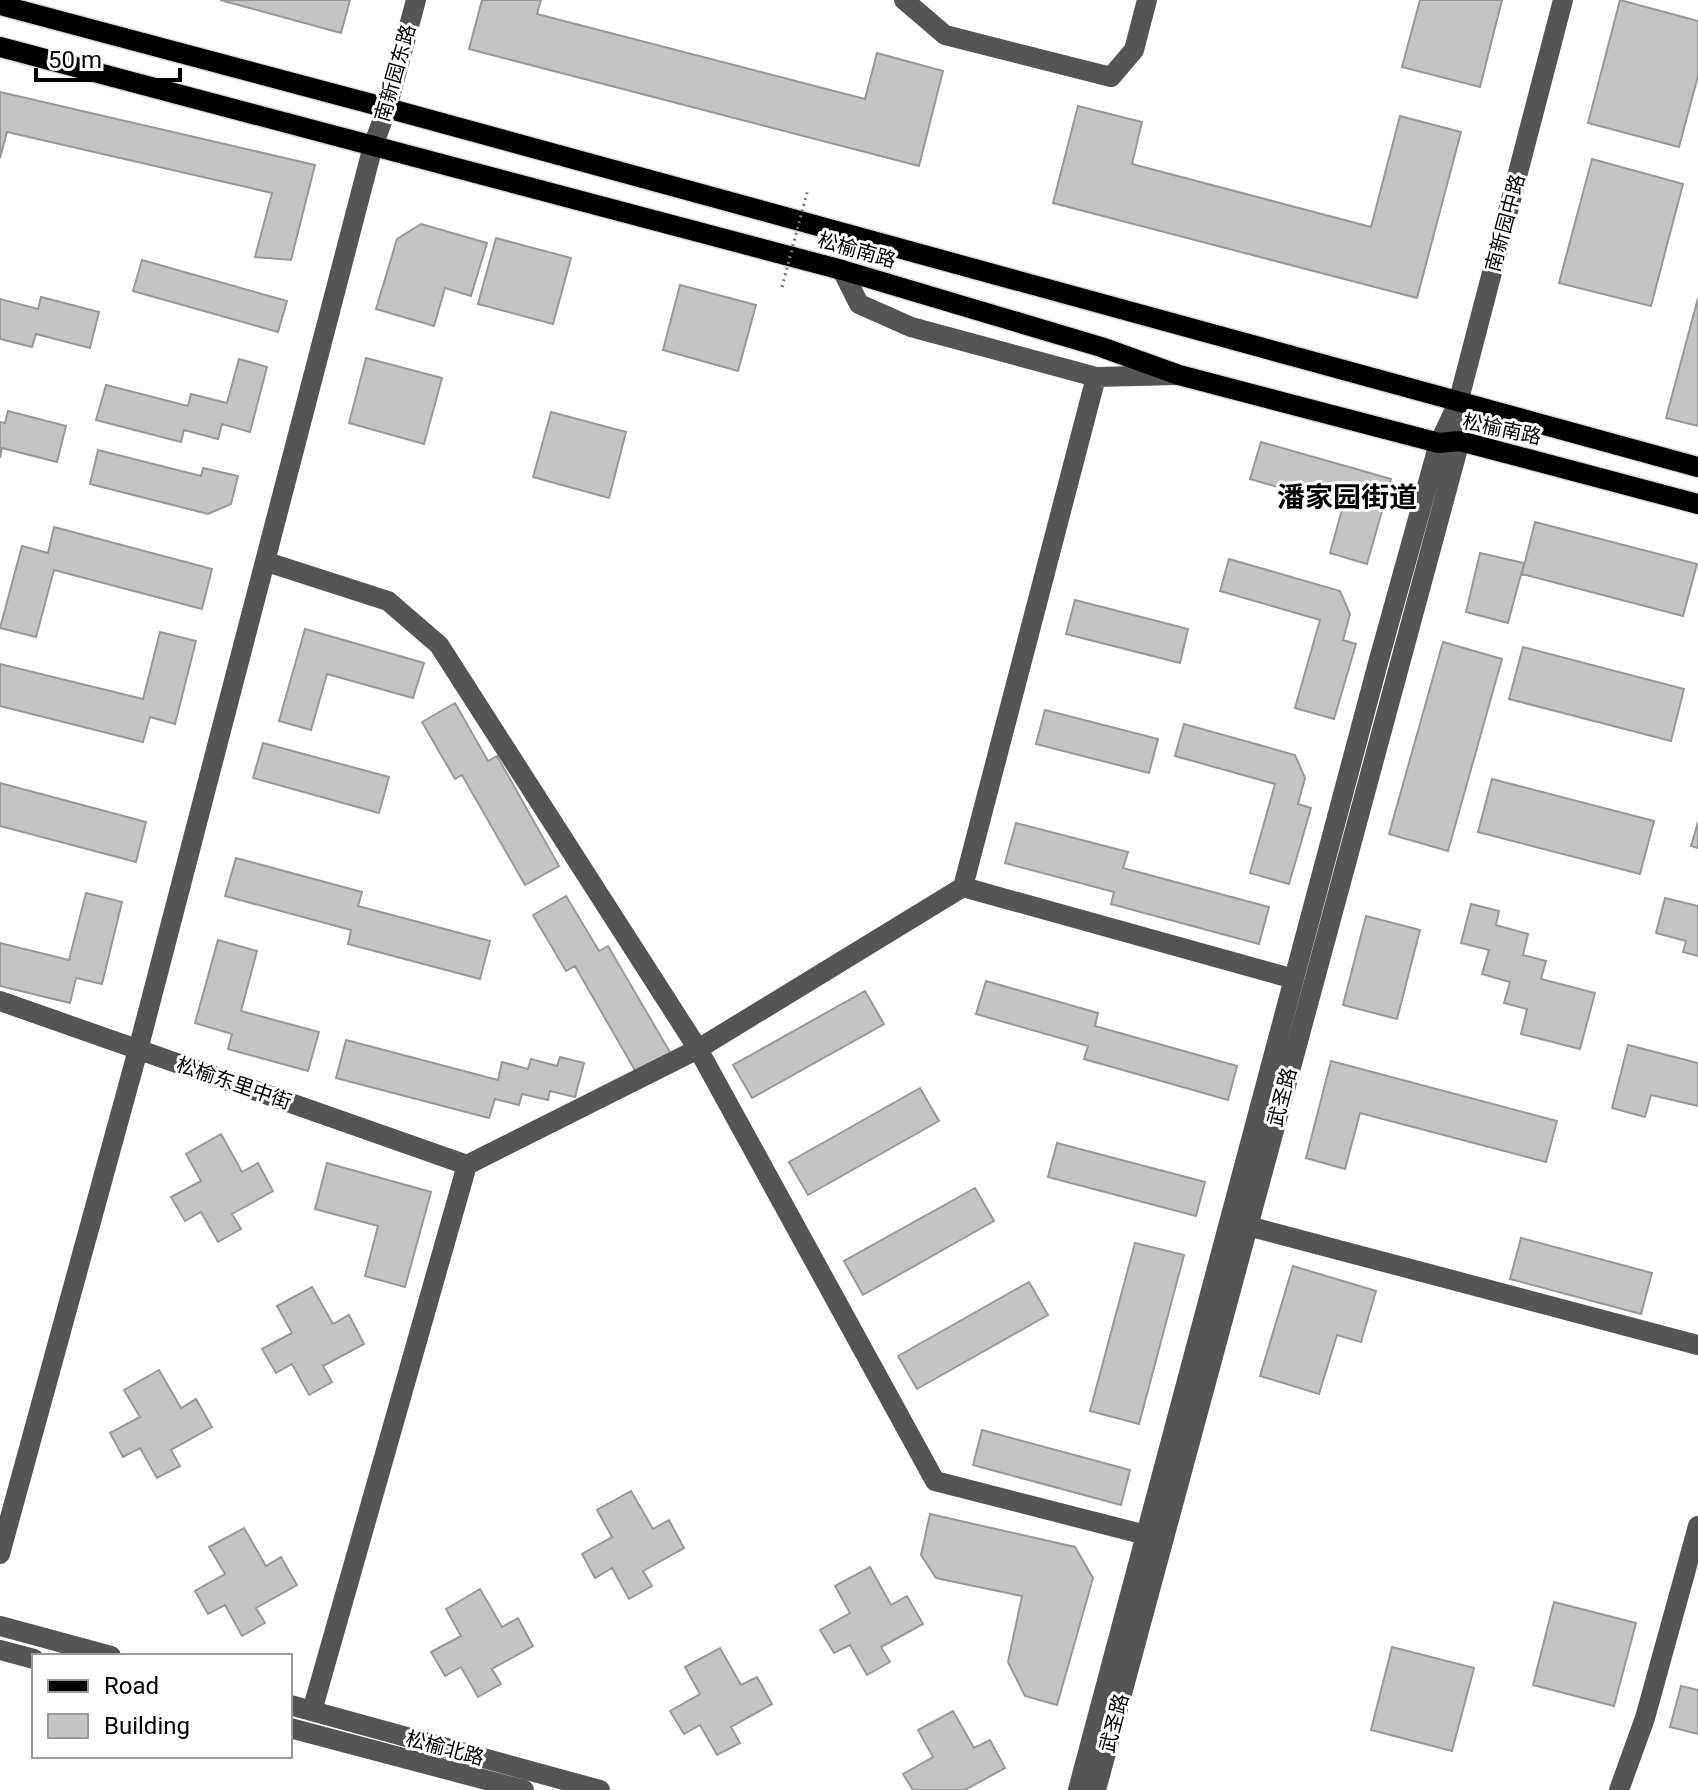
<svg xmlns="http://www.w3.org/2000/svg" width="1698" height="1790" viewBox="0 0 1698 1790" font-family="Roboto,'Noto Sans SC',sans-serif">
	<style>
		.building { fill: #c4c4c4; stroke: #999; stroke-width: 2 }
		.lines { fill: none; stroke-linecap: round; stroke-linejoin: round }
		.major-casing { stroke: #dbdbdb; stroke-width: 23 }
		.minor { stroke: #555; stroke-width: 20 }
		.major { stroke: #000; stroke-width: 20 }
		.path-bridge { stroke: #777; stroke-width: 3; stroke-dasharray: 2 4; stroke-linecap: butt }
		.labels { text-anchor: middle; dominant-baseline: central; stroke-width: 6; stroke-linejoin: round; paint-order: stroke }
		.street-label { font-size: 20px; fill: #000; stroke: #fff }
		.district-label { font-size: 28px; font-weight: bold; fill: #000; stroke: #fff }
	</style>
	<rect width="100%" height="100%" fill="#fff"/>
	<path class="building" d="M220,0H350L341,33Z
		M482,0H541L537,14L865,99L877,53L943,71L919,166L469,49Z
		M1420,0H1502L1480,87L1402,67Z
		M1620,0L1698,21V76L1679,147L1588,123Z
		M0,92L315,165L291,260L255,257L272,193L7,132L0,158Z
		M1078,106L1142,122L1132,164L1371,227L1400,116L1461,132L1417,298L1053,203Z
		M1592,159L1683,184L1651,306L1559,283Z
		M421,224L487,243L471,296L445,288L434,326L376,309L397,239Z
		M496,238L571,258L553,324L478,304Z
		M142,260L287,301L278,332L133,291Z
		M680,285L756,305L738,371L663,350Z
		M41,297L99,312L90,348L36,334L32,347L0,339V299L38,309Z
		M1698,298V426L1666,418Z
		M366,358L442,378L424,444L349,423Z
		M239,359L267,367L250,432L222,424L218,439L184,430L181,442L96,420L106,385L188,406L191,394L227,403Z
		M8,411L66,426L57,462L2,448L0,458V422L5,423Z
		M551,412L626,432L609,498L533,477Z
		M1261,442L1391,479L1367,564L1330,553L1343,506L1250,479Z
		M98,450L201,476L203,468L238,476L231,504L208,514L90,484Z
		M1535,522L1697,564L1683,616L1522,574Z
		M54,527L212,569L202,609L54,570L36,637L0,628L22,546L48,553Z
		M1480,553L1524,563L1508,623L1466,612Z
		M1229,559L1340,591L1350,614L1343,640L1356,644L1334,719L1295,708L1320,620L1220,591Z
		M1075,600L1188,629L1180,663L1066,634Z
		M305,629L424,663L413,698L327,674L311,730L279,721Z
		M160,632L196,641L175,724L150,717L143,742L0,706V664L143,699Z
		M1443,642L1502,659L1448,851L1389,834Z
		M1523,647L1684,689L1671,741L1509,699Z
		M455,703L488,761L497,756L559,866L525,885L462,775L455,779L422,722Z
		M1045,710L1158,739L1149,773L1036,744Z
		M1184,724L1295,755L1305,778L1298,804L1311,808L1289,884L1250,873L1275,784L1175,756Z
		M263,743L389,777L379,813L253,778Z
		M1492,779L1654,821L1640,874L1478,832Z
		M0,783L146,822L136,862L0,826Z
		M1698,822V848L1691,846Z
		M1016,823L1128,852L1123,868L1269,907L1259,944L1111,904L1114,892L1005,863Z
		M236,858L362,892L358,906L490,941L480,979L348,944L351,930L225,896Z
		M86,893L122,902L102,984L76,978L70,1003L0,986V943L69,960Z
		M566,896L599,951L608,946L671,1054L637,1074L575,966L566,971L533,915Z
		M1665,898L1698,906V956L1683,952L1686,941L1656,933Z
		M1471,904L1499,911L1496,925L1528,934L1523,955L1546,961L1541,979L1595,993L1580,1049L1521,1034L1527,1009L1504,1003L1510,982L1482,974L1489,950L1461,943Z
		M1366,916L1420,930L1397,1019L1343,1005Z
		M218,940L257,951L241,1011L319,1032L308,1071L228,1049L232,1034L195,1023Z
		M986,981L1098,1013L1095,1026L1237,1066L1228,1100L1084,1059L1088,1046L976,1014Z
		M865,991L884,1024L752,1098L733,1065Z
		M346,1040L498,1080L502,1062L528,1069L531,1059L557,1066L560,1057L584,1063L575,1097L550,1091L548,1100L522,1094L519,1105L495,1099L489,1118L336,1078Z
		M1628,1045L1698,1063V1106L1651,1095L1645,1117L1612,1108Z
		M1331,1061L1557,1121L1546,1162L1360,1113L1345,1169L1306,1158Z
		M920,1088L939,1121L808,1195L789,1162Z
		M221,1134L242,1172L258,1163L273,1191L232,1214L241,1229L218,1242L201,1212L185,1221L171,1197L201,1181L186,1154Z
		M1057,1143L1205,1182L1196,1216L1048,1177Z
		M327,1163L431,1192L405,1287L365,1276L378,1226L315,1209Z
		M975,1188L994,1221L863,1295L844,1261Z
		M1521,1238L1652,1273L1641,1314L1510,1279Z
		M1135,1243L1184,1255L1139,1424L1090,1411Z
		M1293,1266L1376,1291L1361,1342L1337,1335L1319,1394L1260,1376Z
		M1029,1282L1048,1315L917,1389L898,1356Z
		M312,1287L333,1324L349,1315L364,1344L323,1366L332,1382L309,1395L292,1364L276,1373L262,1349L292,1333L277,1306Z
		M159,1370L181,1408L196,1399L212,1427L171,1450L180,1466L157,1478L140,1448L123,1457L110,1433L140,1417L124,1390Z
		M982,1430L1130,1470L1121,1505L973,1465Z
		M631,1491L653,1529L669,1520L684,1548L643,1571L652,1586L629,1599L612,1568L595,1578L582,1554L612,1537L597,1510Z
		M930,1514L1075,1547L1093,1578L1057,1705L1025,1696L1008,1662L1022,1596L936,1578L921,1555Z
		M244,1528L266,1566L281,1557L297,1585L256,1608L265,1623L242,1636L225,1605L208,1614L195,1591L225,1574L209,1547Z
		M870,1567L891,1605L907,1596L923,1624L881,1647L890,1662L867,1675L850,1645L834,1653L820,1630L850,1613L835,1586Z
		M480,1589L502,1627L518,1618L533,1646L492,1669L501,1684L478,1697L461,1667L445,1676L431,1652L461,1636L446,1609Z
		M1554,1602L1636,1623L1614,1706L1533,1685Z
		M1392,1647L1474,1668L1452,1751L1371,1730Z
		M720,1648L741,1685L757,1677L772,1704L731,1727L740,1743L717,1755L700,1725L684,1734L670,1711L700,1694L685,1667Z
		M1681,1686L1698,1690V1734L1670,1727Z
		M953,1711L974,1748L990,1740L1005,1768L965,1790H913L903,1774L933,1757L918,1730Z"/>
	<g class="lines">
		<defs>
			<path id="major" d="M0,5L387,108L1698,467
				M0,47L842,270L1101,347L1179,375L1439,443L1460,441L1698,504"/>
		</defs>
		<use href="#major" class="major-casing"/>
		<path class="minor" d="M904,0L945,35L1111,77L1134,50L1147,0
			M842,270L859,304L911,327L1096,377L1177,375
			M267,562L388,601L439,645L698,1049L935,1481L1146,1535
			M963,887L1096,377
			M0,1001L467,1165
			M1248,1226L1698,1345
			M0,1554L138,1050L373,146L387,108L416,0
			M0,1626L111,1656
			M0,1650L34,1659
			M290,1705L600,1790
			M312,1711L467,1165L698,1049L963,887L1294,979
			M290,1728L524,1790
			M1078,1790L1378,663L1439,443L1458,403L1563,0
			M1096,1790L1460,441L1459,427
			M1619,1790L1645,1718L1698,1526"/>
		<use href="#major" class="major"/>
		<path class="path-bridge" d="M782,287L808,189"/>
	</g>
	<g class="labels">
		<g class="street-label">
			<text transform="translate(395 73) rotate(-74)">南新园东路</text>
			<text transform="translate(1505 223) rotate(-75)">南新园中路</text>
			<text transform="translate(857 250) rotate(16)">松榆南路</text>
			<text transform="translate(1502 429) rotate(12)">松榆南路</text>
			<text transform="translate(234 1083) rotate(19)">松榆东里中街</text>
			<text transform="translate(1282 1097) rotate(-75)">武圣路</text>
			<text transform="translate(1114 1723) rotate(-75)">武圣路</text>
			<text transform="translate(445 1748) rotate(15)">松榆北路</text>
		</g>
		<g class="district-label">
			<text x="1347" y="497">潘家园街道</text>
		</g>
	</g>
	<rect x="32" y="1654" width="260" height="104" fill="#ffffff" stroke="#999999" stroke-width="2"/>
	<rect x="48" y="1680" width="40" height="12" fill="#000000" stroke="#999999" stroke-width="2"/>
	<text x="104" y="1694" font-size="24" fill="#000000">Road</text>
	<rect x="48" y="1714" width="40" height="24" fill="#c4c4c4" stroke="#999999" stroke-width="2"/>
	<text x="104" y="1734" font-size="24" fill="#000000">Building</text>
	<path d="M36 68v12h144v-12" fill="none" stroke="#000000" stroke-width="4"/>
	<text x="48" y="68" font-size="24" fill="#000000" stroke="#ffffff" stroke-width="6" paint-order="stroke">50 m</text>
</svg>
